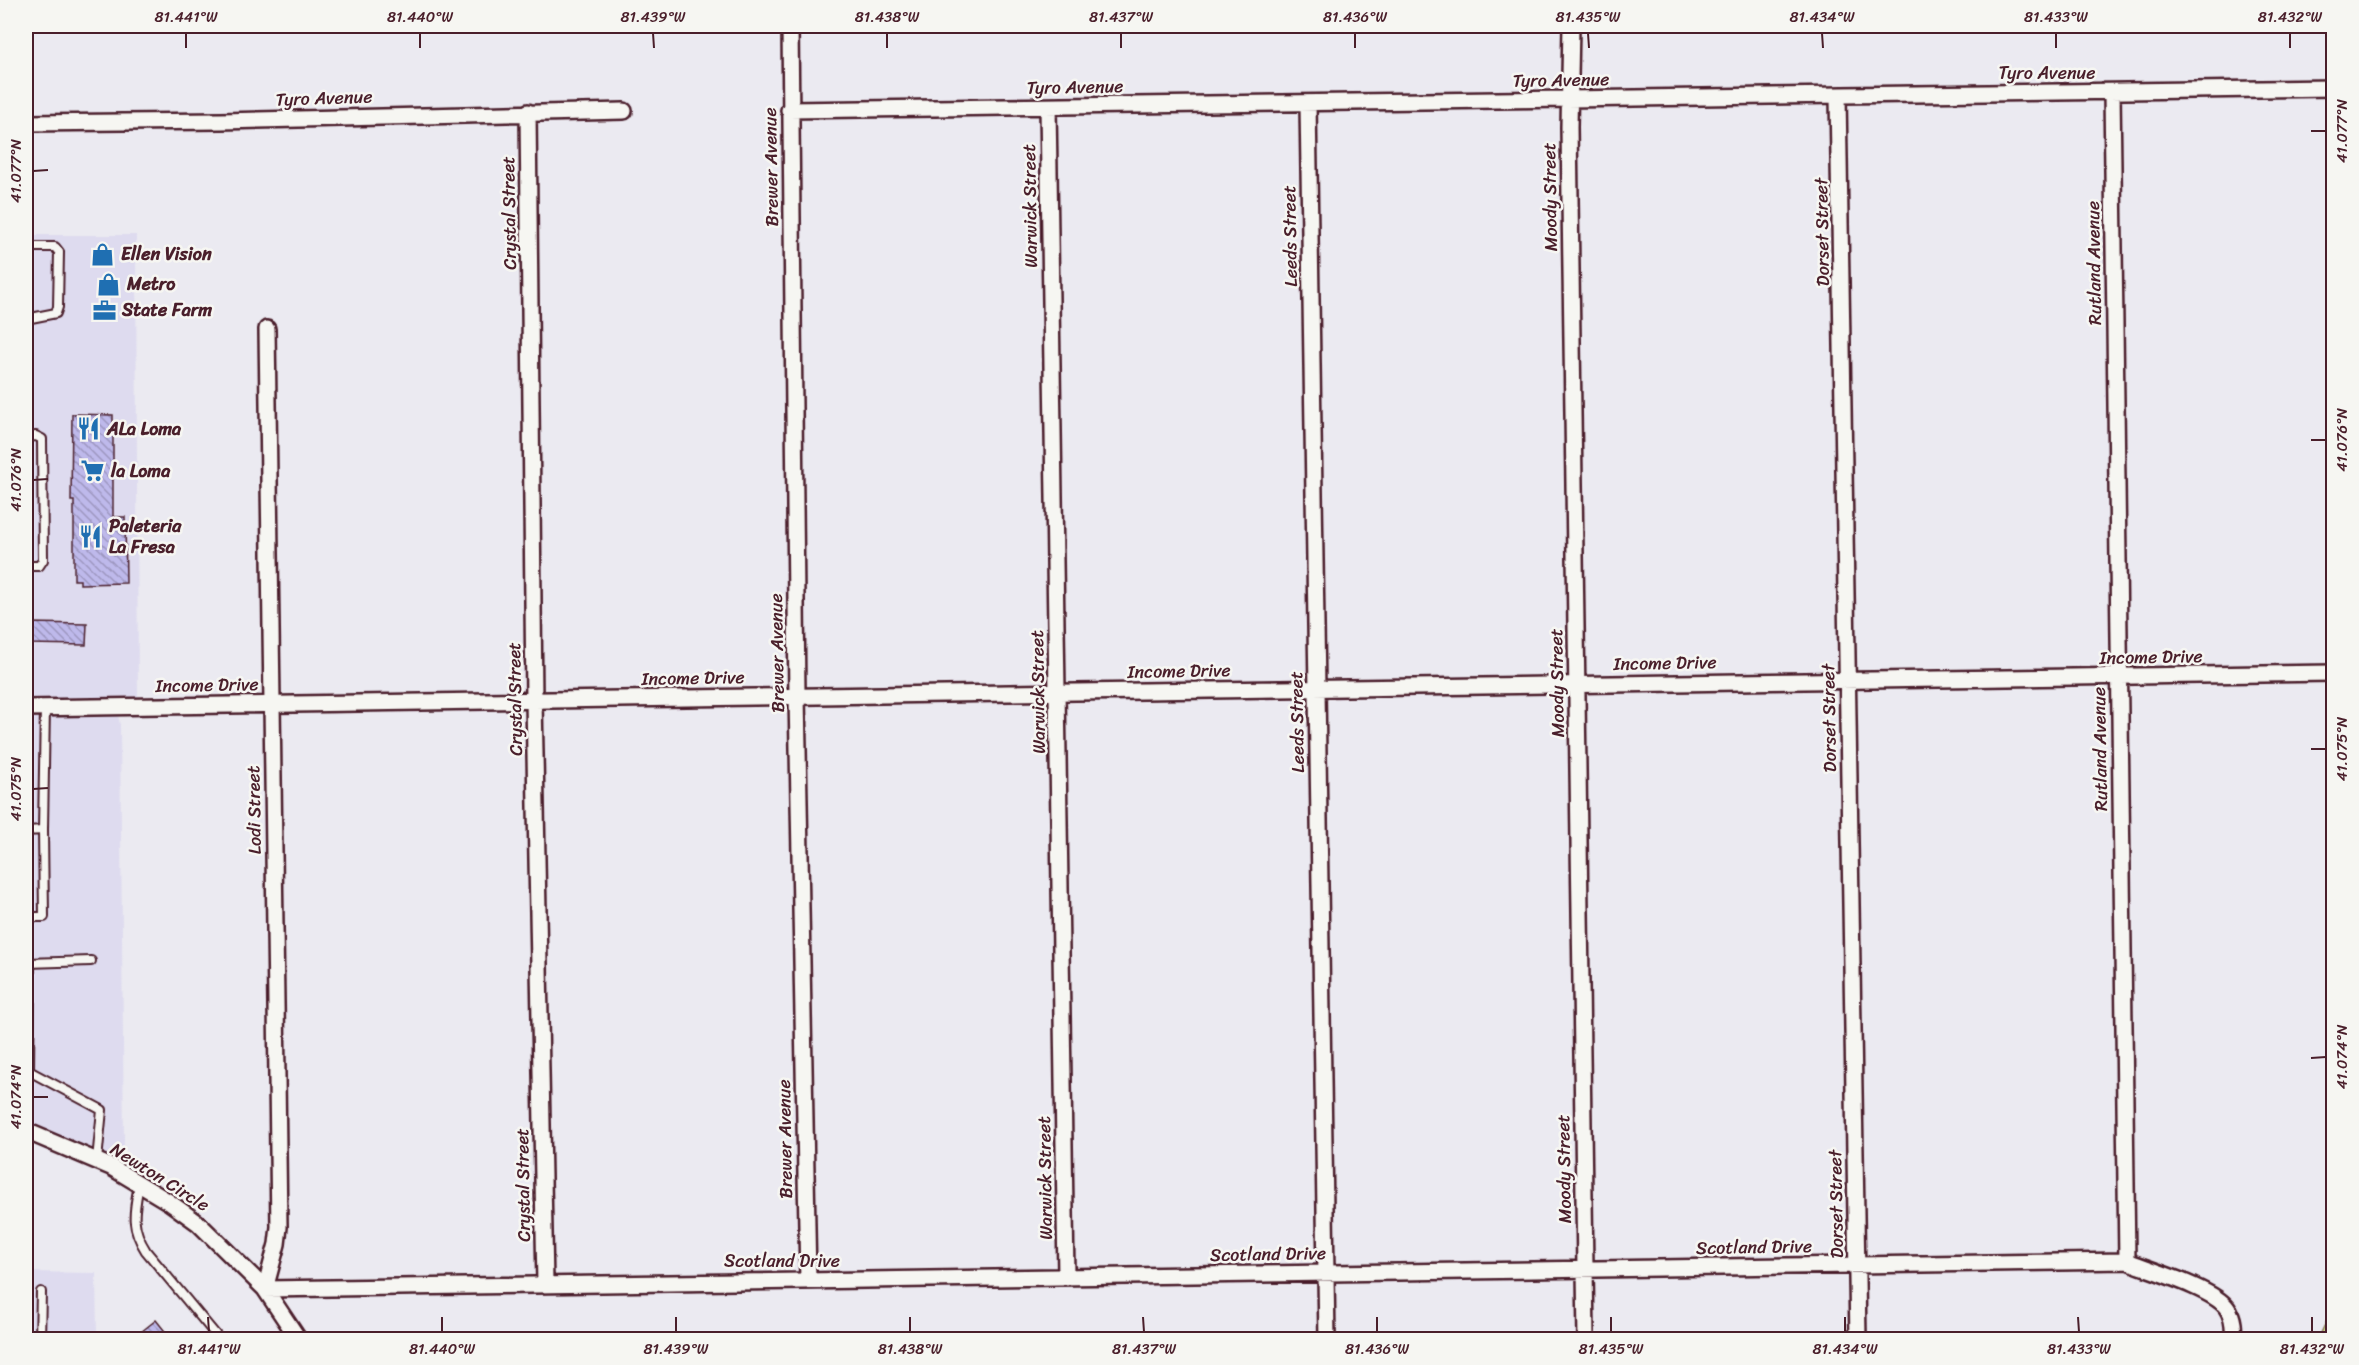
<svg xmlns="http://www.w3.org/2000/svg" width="2359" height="1365" viewBox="0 0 2359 1365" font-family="Sriracha,sans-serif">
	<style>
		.built { fill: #dedbef }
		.forest { fill: url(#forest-crowns); stroke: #8a7a5a; stroke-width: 1.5 }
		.building { fill: url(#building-back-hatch); stroke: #4a1f2b; stroke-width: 1.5 }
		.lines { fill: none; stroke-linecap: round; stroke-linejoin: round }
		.lane-casing { stroke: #4a1f2b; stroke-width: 12 }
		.street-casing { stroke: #4a1f2b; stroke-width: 20 }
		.lane { stroke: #f6f6f2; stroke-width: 8 }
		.street { stroke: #f6f6f2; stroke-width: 15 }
		.ticks { fill: none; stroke: #4a1f2b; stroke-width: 2 }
		.labels { text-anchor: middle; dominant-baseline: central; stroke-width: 5; stroke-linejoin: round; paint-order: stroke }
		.street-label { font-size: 18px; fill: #4a1f2b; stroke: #f6f6f2 }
		.poi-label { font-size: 18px; font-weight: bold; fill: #4a1f2b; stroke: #f6f6f2; text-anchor: start }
		.neatline { fill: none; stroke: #4a1f2b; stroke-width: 2 }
		.ticks-label { font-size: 15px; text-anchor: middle; fill: #4a1f2b }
	</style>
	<defs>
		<pattern id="forest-crowns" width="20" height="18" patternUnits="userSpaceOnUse" patternTransform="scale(1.5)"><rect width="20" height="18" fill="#cad68a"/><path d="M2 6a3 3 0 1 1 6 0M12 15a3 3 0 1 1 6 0" fill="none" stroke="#afb777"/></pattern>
		<pattern id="building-back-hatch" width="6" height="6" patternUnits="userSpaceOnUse" patternTransform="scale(1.5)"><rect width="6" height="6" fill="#beb9eb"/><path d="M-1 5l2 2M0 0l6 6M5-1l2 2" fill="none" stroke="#9c96bf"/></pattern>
	</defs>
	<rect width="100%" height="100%" fill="#ebeaf1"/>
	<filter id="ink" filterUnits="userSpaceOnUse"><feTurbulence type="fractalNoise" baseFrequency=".0167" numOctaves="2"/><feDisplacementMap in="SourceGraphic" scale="12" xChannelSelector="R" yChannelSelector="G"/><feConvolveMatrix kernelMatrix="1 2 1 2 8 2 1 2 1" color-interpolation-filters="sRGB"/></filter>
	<g filter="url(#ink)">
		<path class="built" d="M26,235H136L138,706H116L120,725L124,1145L122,1173L26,1131Z
			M26,1272L96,1273L97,1339L26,1340Z"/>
		<path class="forest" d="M2333,1307V1339H2318L2333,1308Z"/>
		<path class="building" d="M72,414L113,415V517H125L126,583L80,584V580H74V501H71Z
			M29,623L87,624L86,645L28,644Z
			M156,1320L172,1340H131Z"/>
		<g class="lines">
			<defs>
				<path id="lane" d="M26,247H55L59,252L58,307L56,313L26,319
					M26,437L36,436L42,439L43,560L39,566H26
					M43,830L45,707
					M26,831L43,830L44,917H26
					M27,963L91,961
					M30,963L29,1071L102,1110L97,1160
					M139,1184C134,1212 130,1226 146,1251L220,1340
					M40,1340L41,1292"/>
				<path id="street" d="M790,26L797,696L808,1280
					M1571,26L1569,127L1586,1340
					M2112,92L2127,1261
					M1838,96L1858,1340
					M1308,104L1327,1340
					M1048,107L1066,1276
					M789,110L2334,88
					M528,112L534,700L545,1284
					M26,123L221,121L624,111
					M267,329L279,1227L277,1244L265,1289L2127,1261C2150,1270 2214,1289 2227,1308C2234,1318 2234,1329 2233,1340
					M26,708L2334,673
					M26,1131L111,1167L169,1202L198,1223L265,1289L299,1340"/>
			</defs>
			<use href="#lane" class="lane-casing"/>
			<use href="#street" class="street-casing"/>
			<use href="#lane" class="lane"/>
			<use href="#street" class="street"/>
		</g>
	</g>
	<path class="ticks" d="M186,33V48M420,33V48M653,33L654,48M887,33V48M1121,33V48M1355,33V48M1588,33L1589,48M1822,33L1823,48M2056,33V48M2290,33V48M2311,131H2326M33,171L48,170M2311,440H2326M33,480L48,479M2311,749H2326M33,789L48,788M2311,1058L2326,1057M33,1097H48M208,1317L209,1332M442,1317V1332M676,1317V1332M910,1317V1332M1143,1317L1144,1332M1377,1317V1332M1611,1317V1332M1845,1317V1332M2078,1317L2079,1332M2312,1317V1332"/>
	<defs>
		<symbol id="shop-bare" viewBox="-9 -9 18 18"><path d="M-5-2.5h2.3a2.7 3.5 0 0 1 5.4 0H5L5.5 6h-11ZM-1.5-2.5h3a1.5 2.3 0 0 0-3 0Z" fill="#1f6fb2" stroke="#f6f6f2" stroke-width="2.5" paint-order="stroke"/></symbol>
		<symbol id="office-bare" viewBox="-9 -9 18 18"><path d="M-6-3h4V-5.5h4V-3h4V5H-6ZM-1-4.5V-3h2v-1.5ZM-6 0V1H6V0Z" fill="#1f6fb2" stroke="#f6f6f2" stroke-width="2.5" paint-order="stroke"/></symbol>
		<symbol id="restaurant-bare" viewBox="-9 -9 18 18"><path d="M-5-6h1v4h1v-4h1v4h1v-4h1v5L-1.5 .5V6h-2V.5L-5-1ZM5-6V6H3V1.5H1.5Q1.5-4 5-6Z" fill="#1f6fb2" stroke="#f6f6f2" stroke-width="2.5" paint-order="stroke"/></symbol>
		<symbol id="supermarket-bare" viewBox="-9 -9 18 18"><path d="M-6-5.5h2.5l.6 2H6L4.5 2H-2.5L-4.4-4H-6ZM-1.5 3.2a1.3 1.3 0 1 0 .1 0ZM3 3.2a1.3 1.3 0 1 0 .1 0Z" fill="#1f6fb2" stroke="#f6f6f2" stroke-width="2.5" paint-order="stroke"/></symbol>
	</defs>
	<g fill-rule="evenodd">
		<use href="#shop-bare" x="86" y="238" width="33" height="33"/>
		<use href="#shop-bare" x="92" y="268" width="33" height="33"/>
		<use href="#office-bare" x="88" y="294" width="33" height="33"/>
		<use href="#restaurant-bare" x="72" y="412" width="33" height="33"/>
		<use href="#supermarket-bare" x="76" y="454" width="33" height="33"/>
		<use href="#restaurant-bare" x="74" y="520" width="33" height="33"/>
	</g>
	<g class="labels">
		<g class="street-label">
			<text x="2047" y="73">Tyro Avenue</text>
			<text transform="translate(1561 80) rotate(-1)">Tyro Avenue</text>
			<text transform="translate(1075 87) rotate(-1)">Tyro Avenue</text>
			<text transform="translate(324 98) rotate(-2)">Tyro Avenue</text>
			<text transform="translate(771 167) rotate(-91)">Brewer Avenue</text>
			<text transform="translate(1550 197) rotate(-91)">Moody Street</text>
			<text transform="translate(1030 206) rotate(-91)">Warwick Street</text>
			<text transform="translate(509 213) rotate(-91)">Crystal Street</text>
			<text transform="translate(1822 232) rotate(-91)">Dorset Street</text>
			<text transform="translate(1290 236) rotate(-91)">Leeds Street</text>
			<text transform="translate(2094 263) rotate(-91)">Rutland Avenue</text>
			<text transform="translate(777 653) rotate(-91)">Brewer Avenue</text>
			<text transform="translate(2151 657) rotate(-1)">Income Drive</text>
			<text transform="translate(1665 663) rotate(-1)">Income Drive</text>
			<text transform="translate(1179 671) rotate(-1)">Income Drive</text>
			<text transform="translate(693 678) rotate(-1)">Income Drive</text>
			<text transform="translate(1557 683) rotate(-91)">Moody Street</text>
			<text transform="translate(207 685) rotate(-1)">Income Drive</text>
			<text transform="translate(1038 692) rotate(-91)">Warwick Street</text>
			<text transform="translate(515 699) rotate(-91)">Crystal Street</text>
			<text transform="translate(1829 718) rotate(-91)">Dorset Street</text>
			<text transform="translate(1297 722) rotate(-91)">Leeds Street</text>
			<text transform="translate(2100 749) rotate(-91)">Rutland Avenue</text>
			<text transform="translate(254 810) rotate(-91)">Lodi Street</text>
			<text transform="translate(785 1139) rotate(-91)">Brewer Avenue</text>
			<text transform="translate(1564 1169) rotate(-91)">Moody Street</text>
			<text transform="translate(160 1177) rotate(32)">Newton Circle</text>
			<text transform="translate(1045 1178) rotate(-91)">Warwick Street</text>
			<text transform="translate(523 1185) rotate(-91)">Crystal Street</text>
			<text transform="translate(1836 1204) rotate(-91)">Dorset Street</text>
			<text transform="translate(1754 1247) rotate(-1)">Scotland Drive</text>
			<text transform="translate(1268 1254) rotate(-1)">Scotland Drive</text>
			<text x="782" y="1261">Scotland Drive</text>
		</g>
		<g class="poi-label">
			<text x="121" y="254">Ellen Vision</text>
			<text x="127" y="284">Metro</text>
			<text x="122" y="310">State Farm</text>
			<text x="107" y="429">ALa Loma</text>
			<text x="111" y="471">la Loma</text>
			<text x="109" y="526">Paleteria<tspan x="109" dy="21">La Fresa</tspan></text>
		</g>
	</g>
	<rect width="2359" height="1365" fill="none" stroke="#f6f6f2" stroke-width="66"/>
	<rect x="33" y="33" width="2293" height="1299" class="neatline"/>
	<g class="ticks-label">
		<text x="186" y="22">81.441°W</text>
		<text x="420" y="22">81.440°W</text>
		<text x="653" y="22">81.439°W</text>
		<text x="887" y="22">81.438°W</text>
		<text x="1121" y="22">81.437°W</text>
		<text x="1355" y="22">81.436°W</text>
		<text x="1588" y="22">81.435°W</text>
		<text x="1822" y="22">81.434°W</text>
		<text x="2056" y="22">81.433°W</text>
		<text x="2290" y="22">81.432°W</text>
		<text transform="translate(2342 131) rotate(-90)" y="5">41.077°N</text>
		<text transform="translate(16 171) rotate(-90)" y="5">41.077°N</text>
		<text transform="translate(2342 440) rotate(-90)" y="5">41.076°N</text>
		<text transform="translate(16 480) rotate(-90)" y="5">41.076°N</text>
		<text transform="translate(2342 749) rotate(-90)" y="5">41.075°N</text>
		<text transform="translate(16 789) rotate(-90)" y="5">41.075°N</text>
		<text transform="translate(2342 1057) rotate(-90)" y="5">41.074°N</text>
		<text transform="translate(16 1097) rotate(-90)" y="5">41.074°N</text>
		<text x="209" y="1354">81.441°W</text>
		<text x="442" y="1354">81.440°W</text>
		<text x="676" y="1354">81.439°W</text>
		<text x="910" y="1354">81.438°W</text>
		<text x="1144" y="1354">81.437°W</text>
		<text x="1377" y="1354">81.436°W</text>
		<text x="1611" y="1354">81.435°W</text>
		<text x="1845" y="1354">81.434°W</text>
		<text x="2079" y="1354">81.433°W</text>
		<text x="2312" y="1354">81.432°W</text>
	</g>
</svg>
